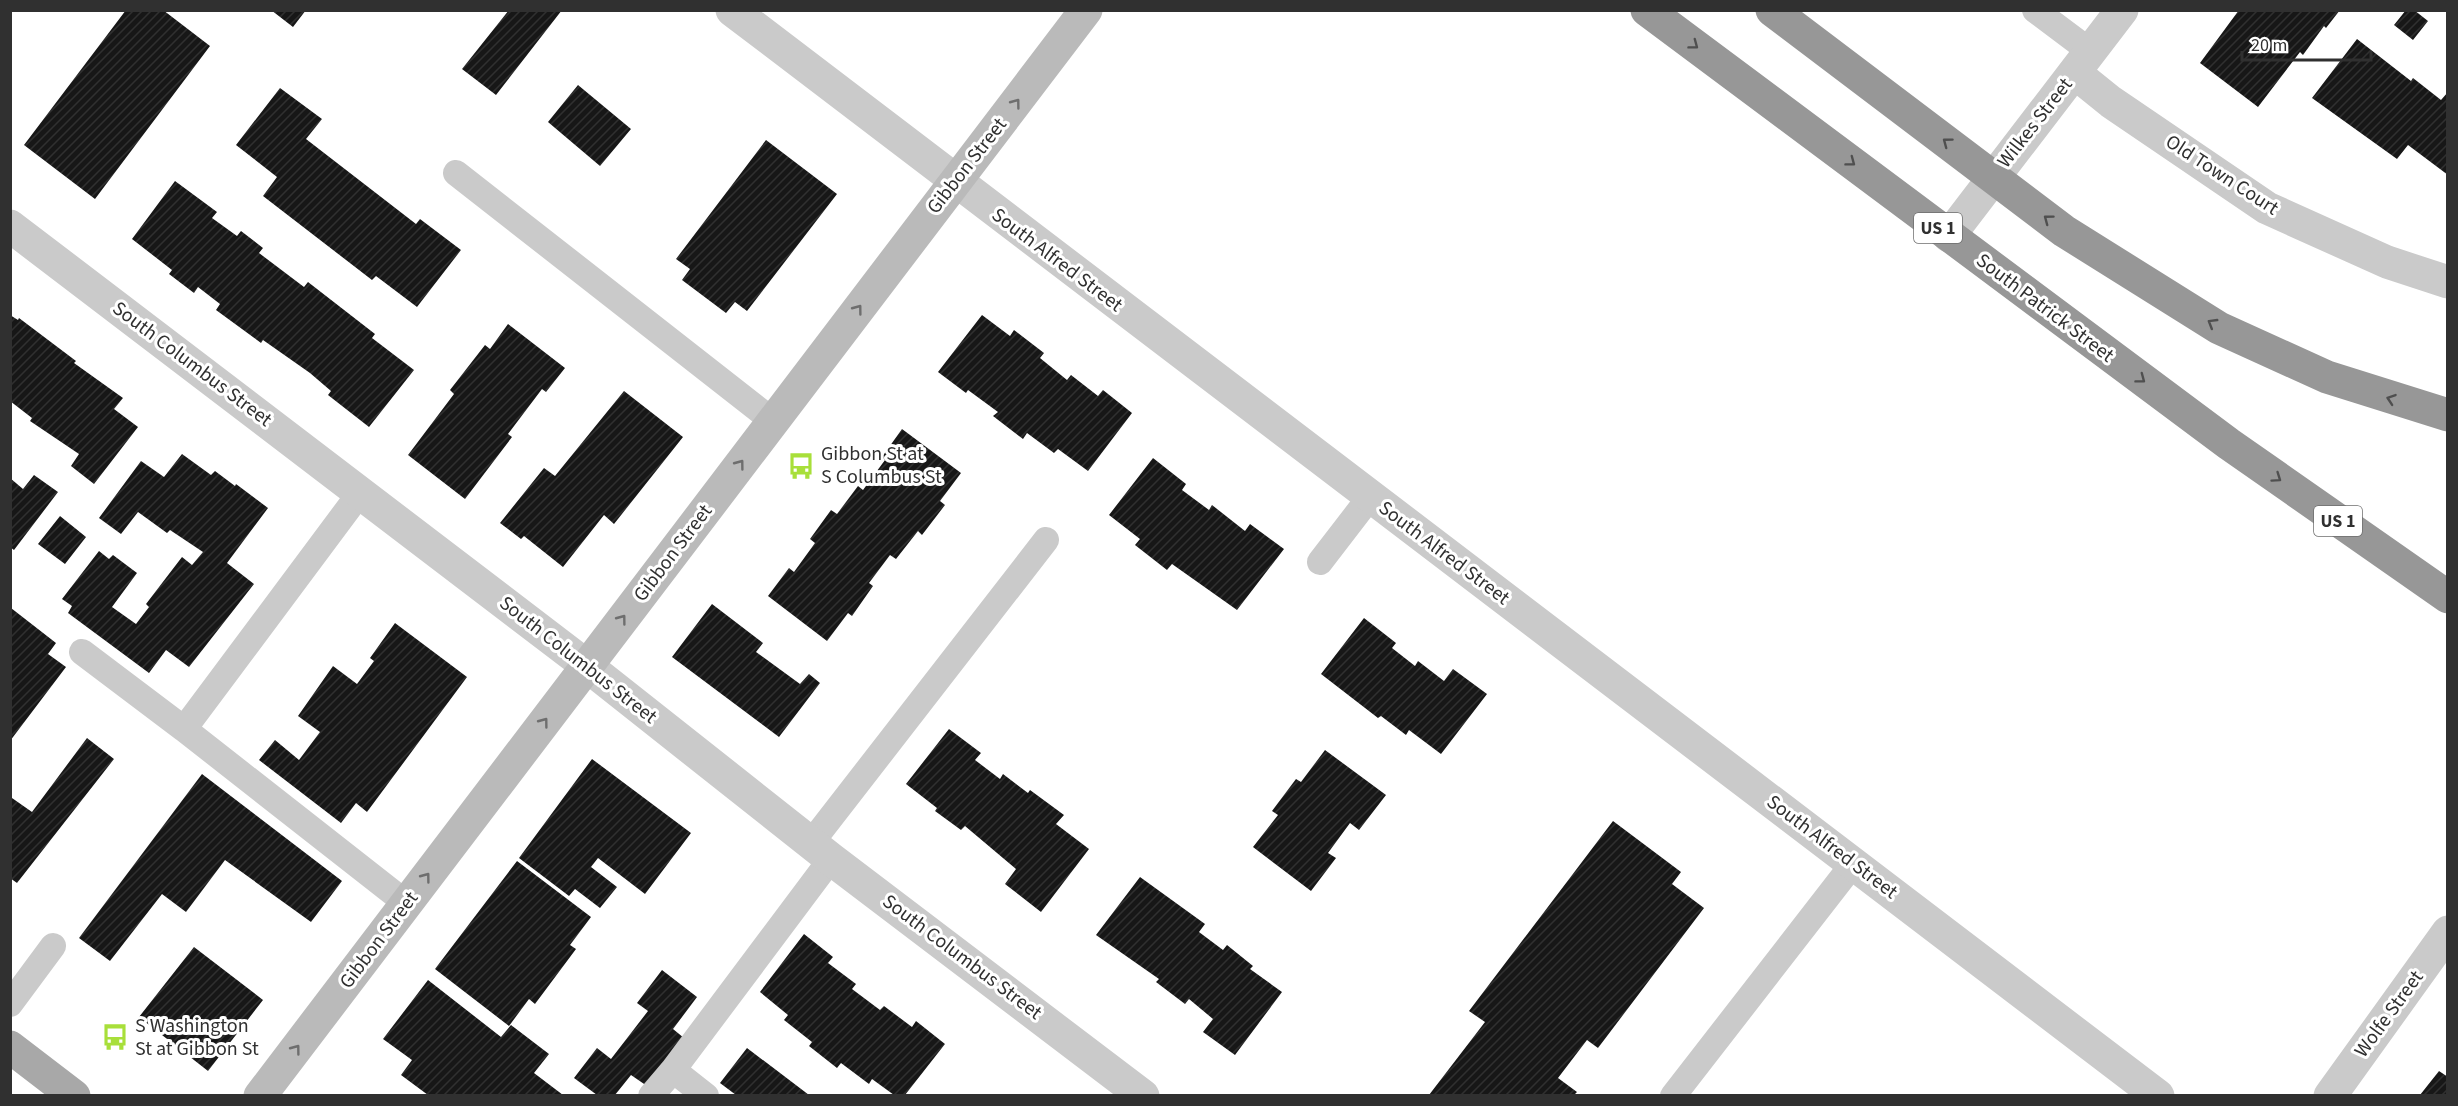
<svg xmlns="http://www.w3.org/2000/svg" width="2458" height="1106" viewBox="0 0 2458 1106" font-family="'Source Sans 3',sans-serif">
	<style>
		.building { fill: url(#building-hatch) }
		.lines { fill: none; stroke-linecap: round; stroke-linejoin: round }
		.lane { stroke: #cacaca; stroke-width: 26 }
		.street { stroke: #cacaca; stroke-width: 33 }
		.secondary { stroke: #bababa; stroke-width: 33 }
		.primary { stroke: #a8a8a8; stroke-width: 33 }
		.highway { stroke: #979797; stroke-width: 33 }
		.oneway { stroke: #4f4f4f }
		.oneway2 { stroke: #6e6e6e }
		.labels { text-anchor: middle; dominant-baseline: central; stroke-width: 6; stroke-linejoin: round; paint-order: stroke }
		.shield { fill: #fff; stroke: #6e6e6e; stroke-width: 1.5 }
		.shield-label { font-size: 18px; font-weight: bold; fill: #303030 }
		.street-label { font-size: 20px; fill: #303030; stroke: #fff }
		.poi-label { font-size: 20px; fill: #303030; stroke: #fff; text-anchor: start }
	</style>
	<defs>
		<pattern id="building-hatch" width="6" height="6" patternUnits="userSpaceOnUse" patternTransform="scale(1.5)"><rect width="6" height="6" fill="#171717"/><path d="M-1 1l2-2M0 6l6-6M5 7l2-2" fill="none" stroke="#303030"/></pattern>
	</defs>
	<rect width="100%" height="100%" fill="#fff"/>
	<path class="building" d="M126,10H163L210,46L95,199L24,145Z
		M271,10H306L293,27Z
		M509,10H562L496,95L462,69Z
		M2239,10H2340L2326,28L2324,26L2303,55L2300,52L2258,107L2200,63Z
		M2406,10H2414L2428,21L2413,40L2394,25Z
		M2357,39L2411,81L2413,78L2441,100L2448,92V175L2408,145L2397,159L2312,98Z
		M578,85L631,129L600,166L548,122Z
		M280,88L322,119L306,139L416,224L420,219L461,250L417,307L376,276L372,280L263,196L277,177L236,145Z
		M766,140L837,194L747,311L735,302L726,313L682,280L690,269L676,259Z
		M175,181L217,212L212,218L237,236L241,231L263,248L259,253L304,287L308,282L375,334L372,338L414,370L369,427L328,395L331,391L310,373L263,340L261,343L216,310L220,304L198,287L194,293L169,274L172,270L132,239Z
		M10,315L18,320L19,318L76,361L74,363L123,398L114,409L138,427L94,484L71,466L79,454L30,421L32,418L10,401Z
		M982,315L1010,336L1014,330L1044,353L1040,358L1067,380L1071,375L1098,396L1103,390L1132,413L1088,471L1058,449L1054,453L1027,433L1023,439L993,416L998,412L968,390L966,393L938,372Z
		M508,324L565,368L546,392L542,389L508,434L512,437L465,499L408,455L454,394L450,390L485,345L490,349Z
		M624,391L683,437L614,524L604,515L563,567L524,536L521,539L500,523L544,468L555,476Z
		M902,429L961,473L940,501L945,505L922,535L918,531L896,559L890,555L869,583L873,586L852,616L848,613L827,641L768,596L789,568L794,572L815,543L810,539L831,510L837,514L858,486L863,490L885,460L882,457Z
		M182,454L211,475L215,471L235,486L236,484L268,508L227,563L254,584L189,667L166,650L149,673L68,613L72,606L62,599L99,551L109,559L113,555L137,573L112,607L136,624L149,607L146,604L182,557L192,565L203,552L170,530L167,533L138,512L121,534L99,518L141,461L164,477Z
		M1153,458L1186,484L1182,490L1209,510L1212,505L1245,531L1250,524L1284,549L1237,610L1172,564L1167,570L1135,545L1140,539L1109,515Z
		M34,475L58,492L14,550L10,547V478L23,489Z
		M60,516L86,537L65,564L38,544Z
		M712,604L763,643L756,652L800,684L809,674L820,683L779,737L672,657Z
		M11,608L56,643L48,654L66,667L10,741Z
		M1364,618L1396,643L1392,648L1415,666L1418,661L1444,681L1453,669L1487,694L1441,754L1409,730L1406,735L1381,716L1378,718L1321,674Z
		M395,623L467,677L367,812L356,803L341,823L259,760L275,740L299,760L320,732L298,716L333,666L357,684L374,661L370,658Z
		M949,729L981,753L975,760L1000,779L1003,774L1028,793L1030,790L1064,815L1056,824L1089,849L1041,912L1005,884L1016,869L965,826L961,830L935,811L937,808L906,784Z
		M87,738L114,759L17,883L10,878V801L12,798L32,812Z
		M1325,750L1386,795L1359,830L1350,823L1328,853L1336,858L1311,891L1253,847L1278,815L1272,811L1296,779L1301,782Z
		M592,759L691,833L645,894L598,858L591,867L617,887L600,908L575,889L569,896L519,858Z
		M202,774L342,881L311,922L225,860L186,912L162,894L110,961L79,938Z
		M1613,821L1681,872L1672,884L1704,908L1598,1048L1587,1040L1558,1078L1577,1092L1574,1095H1429L1485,1022L1469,1011Z
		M517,861L591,917L570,945L576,949L535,1004L529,999L509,1026L435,969Z
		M1140,877L1205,924L1199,932L1223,950L1227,945L1253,966L1250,969L1282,992L1235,1055L1203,1032L1213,1019L1189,999L1185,1004L1156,982L1159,979L1096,935Z
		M804,934L833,957L828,963L856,984L852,989L880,1010L884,1006L912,1027L916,1021L945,1044L905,1095H894L872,1079L869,1084L841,1063L837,1068L809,1046L812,1042L784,1020L788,1015L760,992Z
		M194,947L263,1000L208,1071L139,1017Z
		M662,970L697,997L673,1029L684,1038L647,1086L631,1075L615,1095H597L574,1078L597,1048L611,1059L648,1011L637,1003Z
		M428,980L501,1037L511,1025L549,1054L534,1073L563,1095H428L401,1075L412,1060L383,1039Z
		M747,1048L809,1095H736L720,1083Z
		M2439,1071L2448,1077V1095H2420Z"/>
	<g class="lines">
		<path class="lane" d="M2035,10L2091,52
			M456,173L773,421
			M360,493L184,729L406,903
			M1320,562L1370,497
			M82,652L184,729
			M811,843L1046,540
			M10,1004L53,946
			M651,1096L673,1070
			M706,1096L673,1070L831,859
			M1673,1096L1853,864"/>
		<path class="street" d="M732,10L2158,1096
			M2075,73L2111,102L2267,208L2387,262L2448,282
			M10,226L587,666L831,859L1143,1096
			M1949,236L2122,10
			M2330,1096L2448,932"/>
		<path class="secondary" d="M260,1096L1086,10"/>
		<path class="primary" d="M10,1047L74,1096"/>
		<path class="highway" d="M1647,10L2229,444L2448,597
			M1772,10L2064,231L2219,328L2327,377L2448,415"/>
	</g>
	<defs><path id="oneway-chevron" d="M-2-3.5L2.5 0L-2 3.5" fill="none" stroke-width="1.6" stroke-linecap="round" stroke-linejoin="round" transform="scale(1.5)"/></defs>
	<g class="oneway">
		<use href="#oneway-chevron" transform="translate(1694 45) rotate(37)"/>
		<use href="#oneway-chevron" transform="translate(1947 142) rotate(-143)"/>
		<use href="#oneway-chevron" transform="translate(1851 162) rotate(37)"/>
		<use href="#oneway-chevron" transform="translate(2048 219) rotate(-143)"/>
		<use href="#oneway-chevron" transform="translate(2212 323) rotate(-149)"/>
		<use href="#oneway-chevron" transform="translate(2141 379) rotate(37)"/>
		<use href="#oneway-chevron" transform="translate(2391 399) rotate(-161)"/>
		<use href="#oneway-chevron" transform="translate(2277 478) rotate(35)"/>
	</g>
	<g class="oneway2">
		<use href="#oneway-chevron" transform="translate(1016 103) rotate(-53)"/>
		<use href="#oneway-chevron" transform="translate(858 309) rotate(-53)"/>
		<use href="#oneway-chevron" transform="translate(740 464) rotate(-53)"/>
		<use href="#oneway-chevron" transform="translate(622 619) rotate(-53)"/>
		<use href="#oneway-chevron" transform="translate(544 722) rotate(-53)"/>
		<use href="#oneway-chevron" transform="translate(426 877) rotate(-53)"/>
		<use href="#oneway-chevron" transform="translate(296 1049) rotate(-53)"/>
	</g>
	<defs>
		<symbol id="bus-bare" viewBox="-9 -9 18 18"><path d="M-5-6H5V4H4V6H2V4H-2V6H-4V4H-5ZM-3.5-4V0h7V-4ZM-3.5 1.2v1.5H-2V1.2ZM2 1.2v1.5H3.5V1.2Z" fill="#a8df3a" stroke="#fff" stroke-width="2.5" paint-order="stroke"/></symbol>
	</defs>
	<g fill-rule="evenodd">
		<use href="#bus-bare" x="782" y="447" width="38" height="38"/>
		<use href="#bus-bare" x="96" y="1018" width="38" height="38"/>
	</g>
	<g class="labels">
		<g class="shield">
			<rect x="1914" y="213" width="48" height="30" rx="4.5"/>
			<rect x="2314" y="506" width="48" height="30" rx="4.5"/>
		</g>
		<g class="shield-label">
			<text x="1938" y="228">US 1</text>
			<text x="2338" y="521">US 1</text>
		</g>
		<g class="street-label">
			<text transform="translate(2035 123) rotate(-52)">Wilkes Street</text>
			<text transform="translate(967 166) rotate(-52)">Gibbon Street</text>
			<text transform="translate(2222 175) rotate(33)">Old Town Court</text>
			<text transform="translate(1057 260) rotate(37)">South Alfred Street</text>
			<text transform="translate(2045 308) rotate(37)">South Patrick Street</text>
			<text transform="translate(192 364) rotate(37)">South Columbus Street</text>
			<text transform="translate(673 553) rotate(-53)">Gibbon Street</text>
			<text transform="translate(1444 553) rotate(37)">South Alfred Street</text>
			<text transform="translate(578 660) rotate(38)">South Columbus Street</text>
			<text transform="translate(1832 847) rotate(37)">South Alfred Street</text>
			<text transform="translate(379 940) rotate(-53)">Gibbon Street</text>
			<text transform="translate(962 957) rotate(37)">South Columbus Street</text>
			<text transform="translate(2389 1014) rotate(-54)">Wolfe Street</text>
		</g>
		<g class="poi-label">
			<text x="821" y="454">Gibbon St at<tspan x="821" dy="23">S Columbus St</tspan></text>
			<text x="135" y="1026">S Washington<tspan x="135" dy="23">St at Gibbon St</tspan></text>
		</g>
	</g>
	<rect width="2458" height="1106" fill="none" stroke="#303030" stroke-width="24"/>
	<path d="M2242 51v9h129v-9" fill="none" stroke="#303030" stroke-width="3"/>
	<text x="2251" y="51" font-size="18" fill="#303030" stroke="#ffffff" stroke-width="4.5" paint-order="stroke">20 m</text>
</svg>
